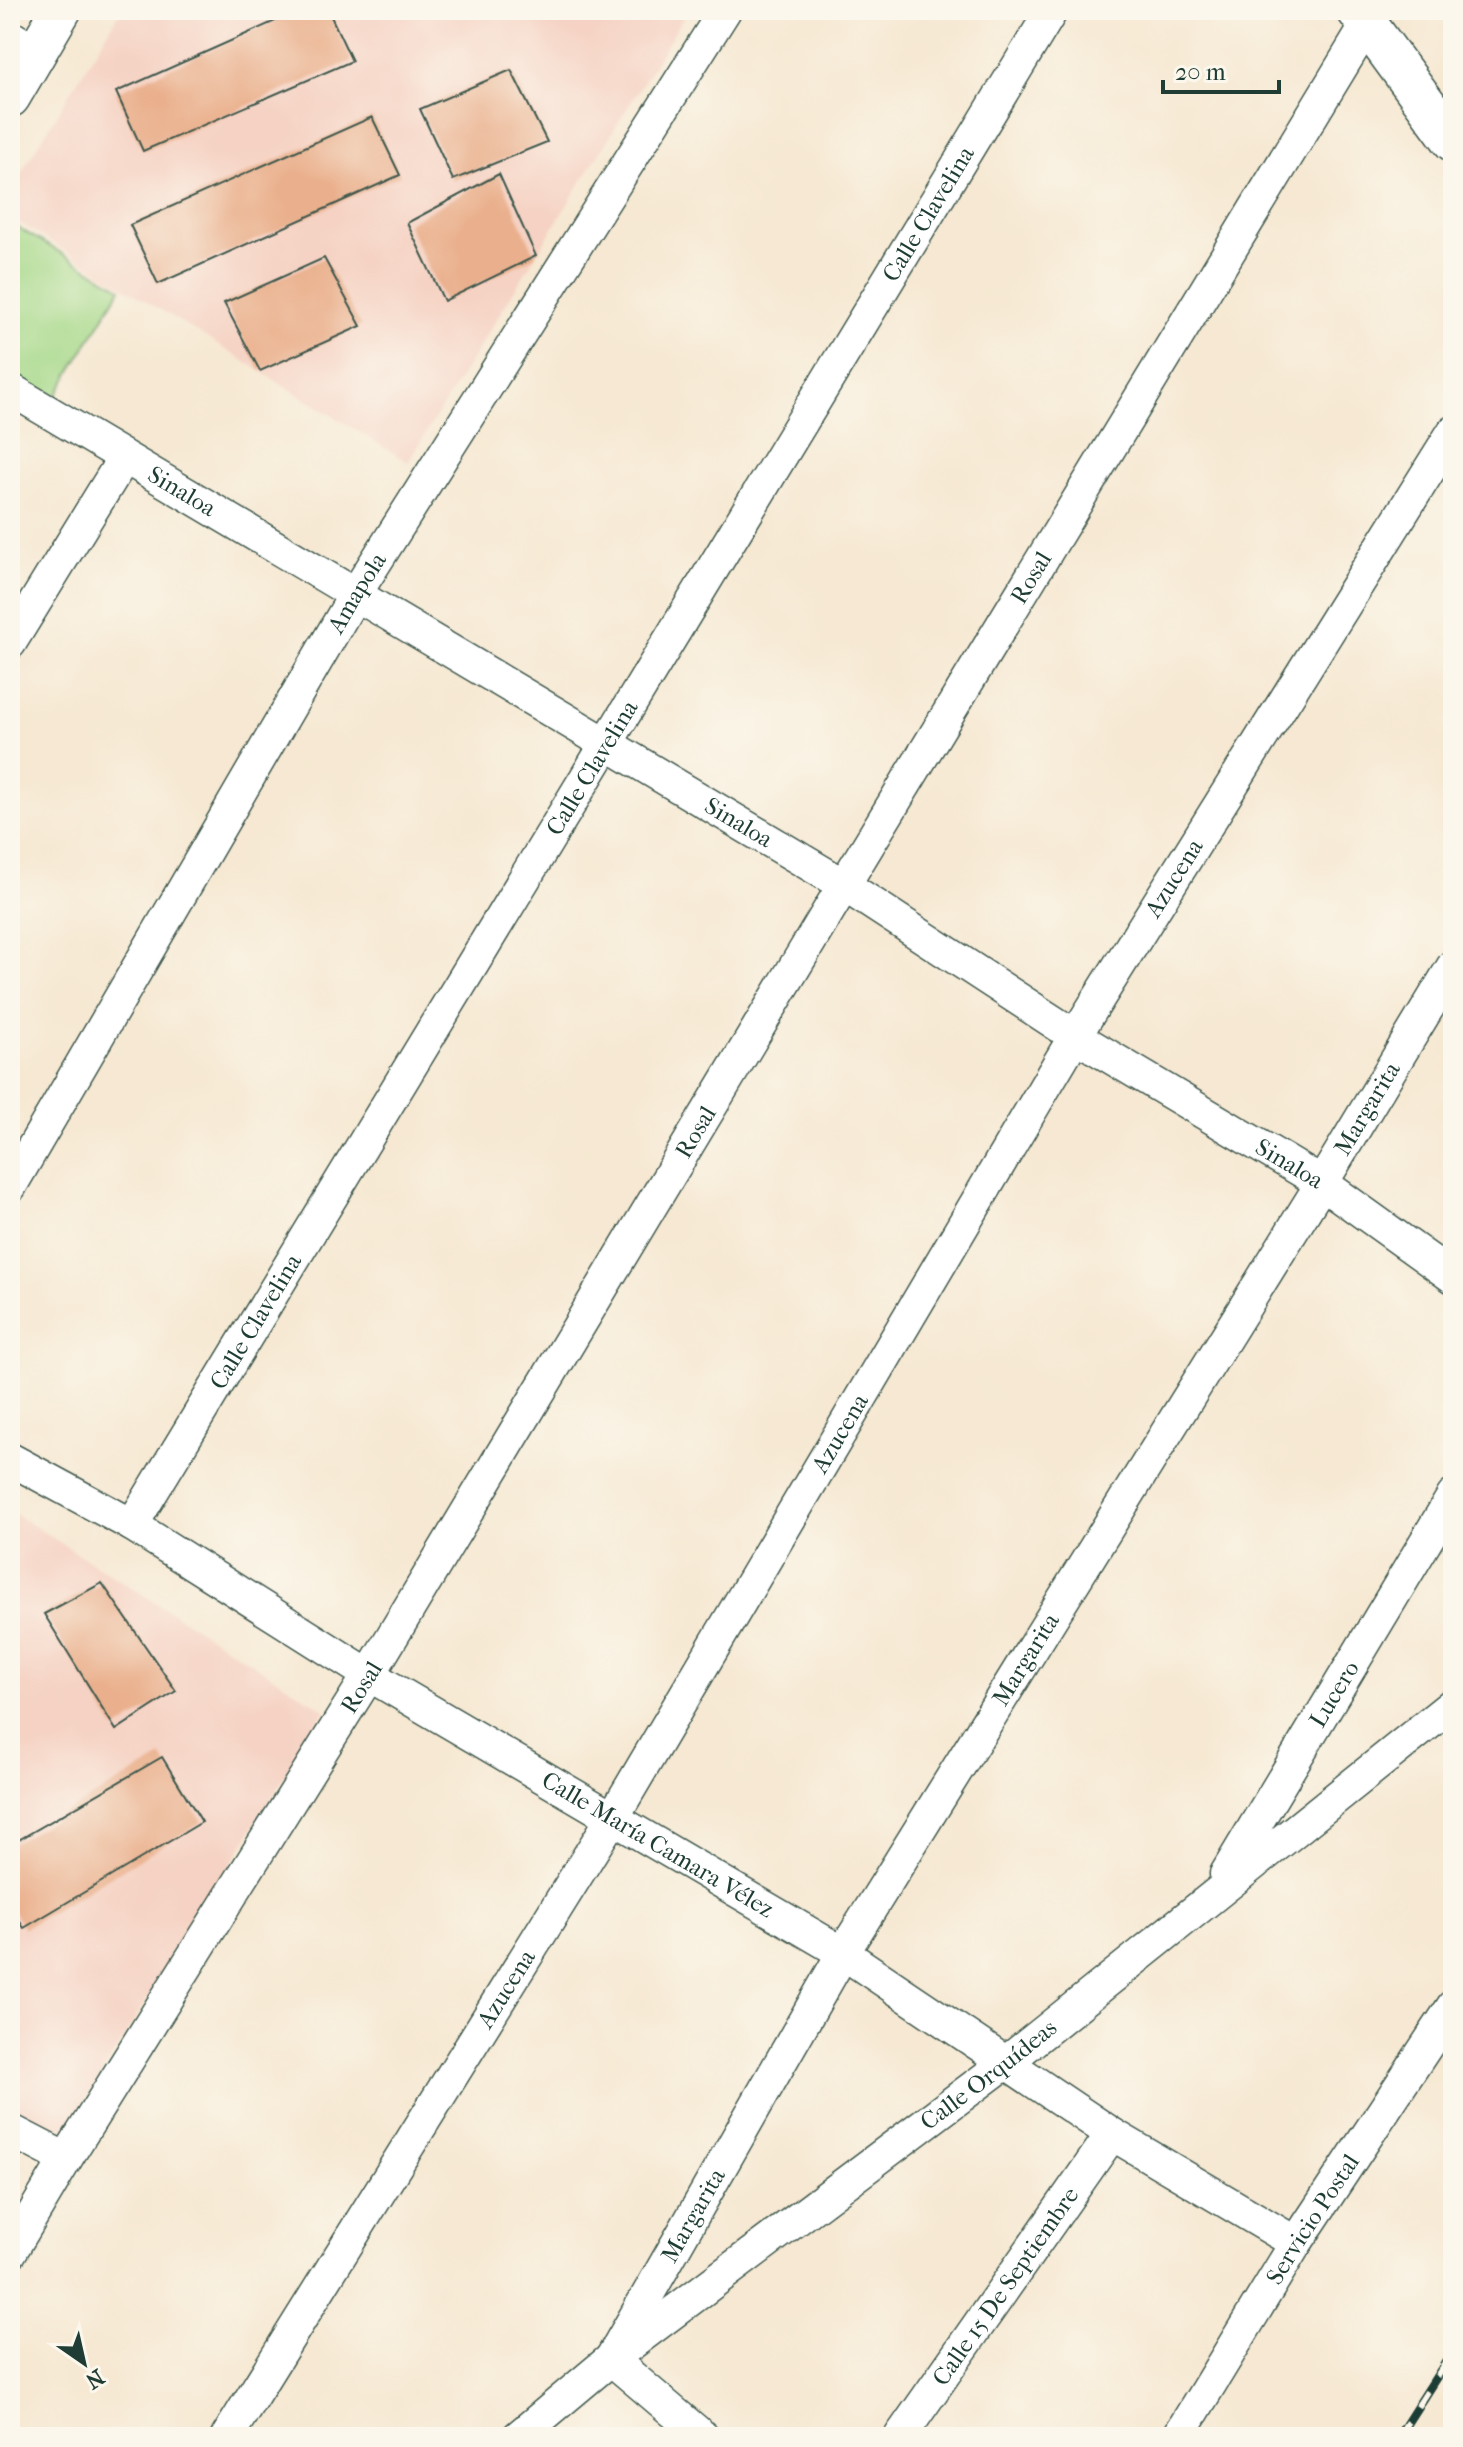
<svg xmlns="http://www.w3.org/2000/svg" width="1463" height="2447" viewBox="0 0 1463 2447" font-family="'IM FELL French Canon',serif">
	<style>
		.built { fill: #f5d2c3 }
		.green { fill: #a5d888; stroke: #628a5e; stroke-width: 2 }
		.building { fill: #eab08d }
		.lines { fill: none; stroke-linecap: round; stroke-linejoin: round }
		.minor-casing { stroke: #3f574c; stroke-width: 35 }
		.tertiary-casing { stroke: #3f574c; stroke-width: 43 }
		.minor { stroke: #fff; stroke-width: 32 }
		.tertiary { stroke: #fff; stroke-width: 40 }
		.rail-casing { stroke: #1f3d34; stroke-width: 9 }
		.rail { stroke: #fbf7ec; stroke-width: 6; stroke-dasharray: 18; stroke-linecap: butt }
		.labels { text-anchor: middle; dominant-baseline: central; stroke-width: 8; stroke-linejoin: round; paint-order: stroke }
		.street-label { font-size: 24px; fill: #1f3d34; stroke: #fbf7ec }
	</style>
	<rect width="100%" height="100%" fill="#fbf7ec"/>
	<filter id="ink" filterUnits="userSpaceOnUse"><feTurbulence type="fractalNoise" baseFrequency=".0125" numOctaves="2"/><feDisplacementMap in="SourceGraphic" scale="16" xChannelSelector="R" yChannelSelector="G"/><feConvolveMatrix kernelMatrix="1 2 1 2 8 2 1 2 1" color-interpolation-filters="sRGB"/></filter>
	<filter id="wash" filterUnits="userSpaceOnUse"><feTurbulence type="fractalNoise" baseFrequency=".006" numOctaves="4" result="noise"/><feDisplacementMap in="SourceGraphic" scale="32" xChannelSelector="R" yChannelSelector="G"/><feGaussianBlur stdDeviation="1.8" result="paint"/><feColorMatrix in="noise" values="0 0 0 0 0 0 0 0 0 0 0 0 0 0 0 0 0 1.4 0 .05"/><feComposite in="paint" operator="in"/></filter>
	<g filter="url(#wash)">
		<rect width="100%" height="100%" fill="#f6e8d2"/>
		<path class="built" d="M121,10H688L408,462L10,217V191Z
			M10,1511L326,1710L63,2137L10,2111Z"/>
		<path class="green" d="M10,223L121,288L53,401L10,375Z"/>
		<g id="blocks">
			<path class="building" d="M300,10H328L352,61L143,151L116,92Z
				M511,70L547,142L453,180L420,109Z
				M372,117L400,175L158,284L130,225Z
				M499,174L536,256L444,301L407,223Z
				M324,258L361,326L260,371L224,303Z
				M102,1583L176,1691L116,1730L44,1614Z
				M162,1757L202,1822L24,1928L10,1906V1845Z"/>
		</g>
	</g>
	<g filter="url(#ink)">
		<use href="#blocks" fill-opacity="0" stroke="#3f574c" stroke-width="2"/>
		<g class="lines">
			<defs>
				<g id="minor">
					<path d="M10,36L37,53"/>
					<path id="s1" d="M10,389L844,885L1075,1036L1322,1183L1453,1277"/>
					<path d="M10,643L124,458"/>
					<path id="s2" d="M10,1187L356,593L725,10"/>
					<path id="s3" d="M10,1459L132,1525L369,1675L843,1953L1112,2134L1296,2243"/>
					<path id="s4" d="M132,1525L1052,10"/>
					<path id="s5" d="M1226,1874L1453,1496"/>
					<path d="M10,2130L66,2159"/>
					<path id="s6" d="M10,2253L66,2159L369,1675L844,885L1376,10"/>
					<path id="s7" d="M227,2437L613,1817L1075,1036L1453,432"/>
					<path id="s8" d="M518,2437L611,2359L1004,2064L1453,1704"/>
					<path id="s9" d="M703,2437L611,2359L843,1953L1322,1183L1453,966"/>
					<path id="s10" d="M900,2437L1112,2134"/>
					<path id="s11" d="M1178,2437L1296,2243L1453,2006"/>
				</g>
				<path id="tertiary" d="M1357,10L1453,141
					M10,97L61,10"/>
			</defs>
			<use href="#minor" class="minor-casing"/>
			<use href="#tertiary" class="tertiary-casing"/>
			<use href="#minor" class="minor"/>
			<use href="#tertiary" class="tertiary"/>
			<defs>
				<path id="rail" d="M1398,2437L1453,2351"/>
			</defs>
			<use href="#rail" class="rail-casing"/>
			<use href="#rail" class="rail"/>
		</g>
	</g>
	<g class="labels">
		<g class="street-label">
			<text stroke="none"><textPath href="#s4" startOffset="1534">Calle Clavelina</textPath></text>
			<text stroke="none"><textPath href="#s1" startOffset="200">Sinaloa</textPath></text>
			<text stroke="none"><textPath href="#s6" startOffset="1962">Rosal</textPath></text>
			<text stroke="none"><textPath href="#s2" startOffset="688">Amapola</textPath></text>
			<text stroke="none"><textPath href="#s4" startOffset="886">Calle Clavelina</textPath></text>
			<text stroke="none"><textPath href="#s1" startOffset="848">Sinaloa</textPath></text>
			<text stroke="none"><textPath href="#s7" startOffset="1824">Azucena</textPath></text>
			<text stroke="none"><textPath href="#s9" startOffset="1582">Margarita</textPath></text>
			<text stroke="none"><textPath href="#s6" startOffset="1314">Rosal</textPath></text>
			<text stroke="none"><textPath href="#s1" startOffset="1496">Sinaloa</textPath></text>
			<text stroke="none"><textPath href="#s4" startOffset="238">Calle Clavelina</textPath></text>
			<text stroke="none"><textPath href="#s7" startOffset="1176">Azucena</textPath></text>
			<text stroke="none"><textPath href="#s9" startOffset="934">Margarita</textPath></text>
			<text stroke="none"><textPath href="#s6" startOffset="666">Rosal</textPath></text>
			<text stroke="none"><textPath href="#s5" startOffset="210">Lucero</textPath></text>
			<text stroke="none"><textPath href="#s3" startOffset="754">Calle María Camara Vélez</textPath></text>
			<text stroke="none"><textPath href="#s7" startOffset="528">Azucena</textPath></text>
			<text stroke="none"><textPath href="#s8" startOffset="594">Calle Orquídeas</textPath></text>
			<text stroke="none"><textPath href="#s9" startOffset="286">Margarita</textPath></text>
			<text stroke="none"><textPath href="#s11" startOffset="256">Servicio Postal</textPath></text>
			<text stroke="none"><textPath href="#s10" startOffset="184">Calle 15 De Septiembre</textPath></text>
		</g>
	</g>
	<rect width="1463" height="2447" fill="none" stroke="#fbf7ec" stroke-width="40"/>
	<g transform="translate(84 2363) rotate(146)" stroke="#fbf7ec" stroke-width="6" paint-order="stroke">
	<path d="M0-6L14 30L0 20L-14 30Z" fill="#1f3d34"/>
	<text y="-12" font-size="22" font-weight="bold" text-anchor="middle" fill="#1f3d34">N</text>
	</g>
	<path d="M1163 80v12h116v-12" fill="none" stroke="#1f3d34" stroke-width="4"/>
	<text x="1175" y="80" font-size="24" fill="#1f3d34" stroke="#fbf7ec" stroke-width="6" paint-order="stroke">20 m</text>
</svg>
